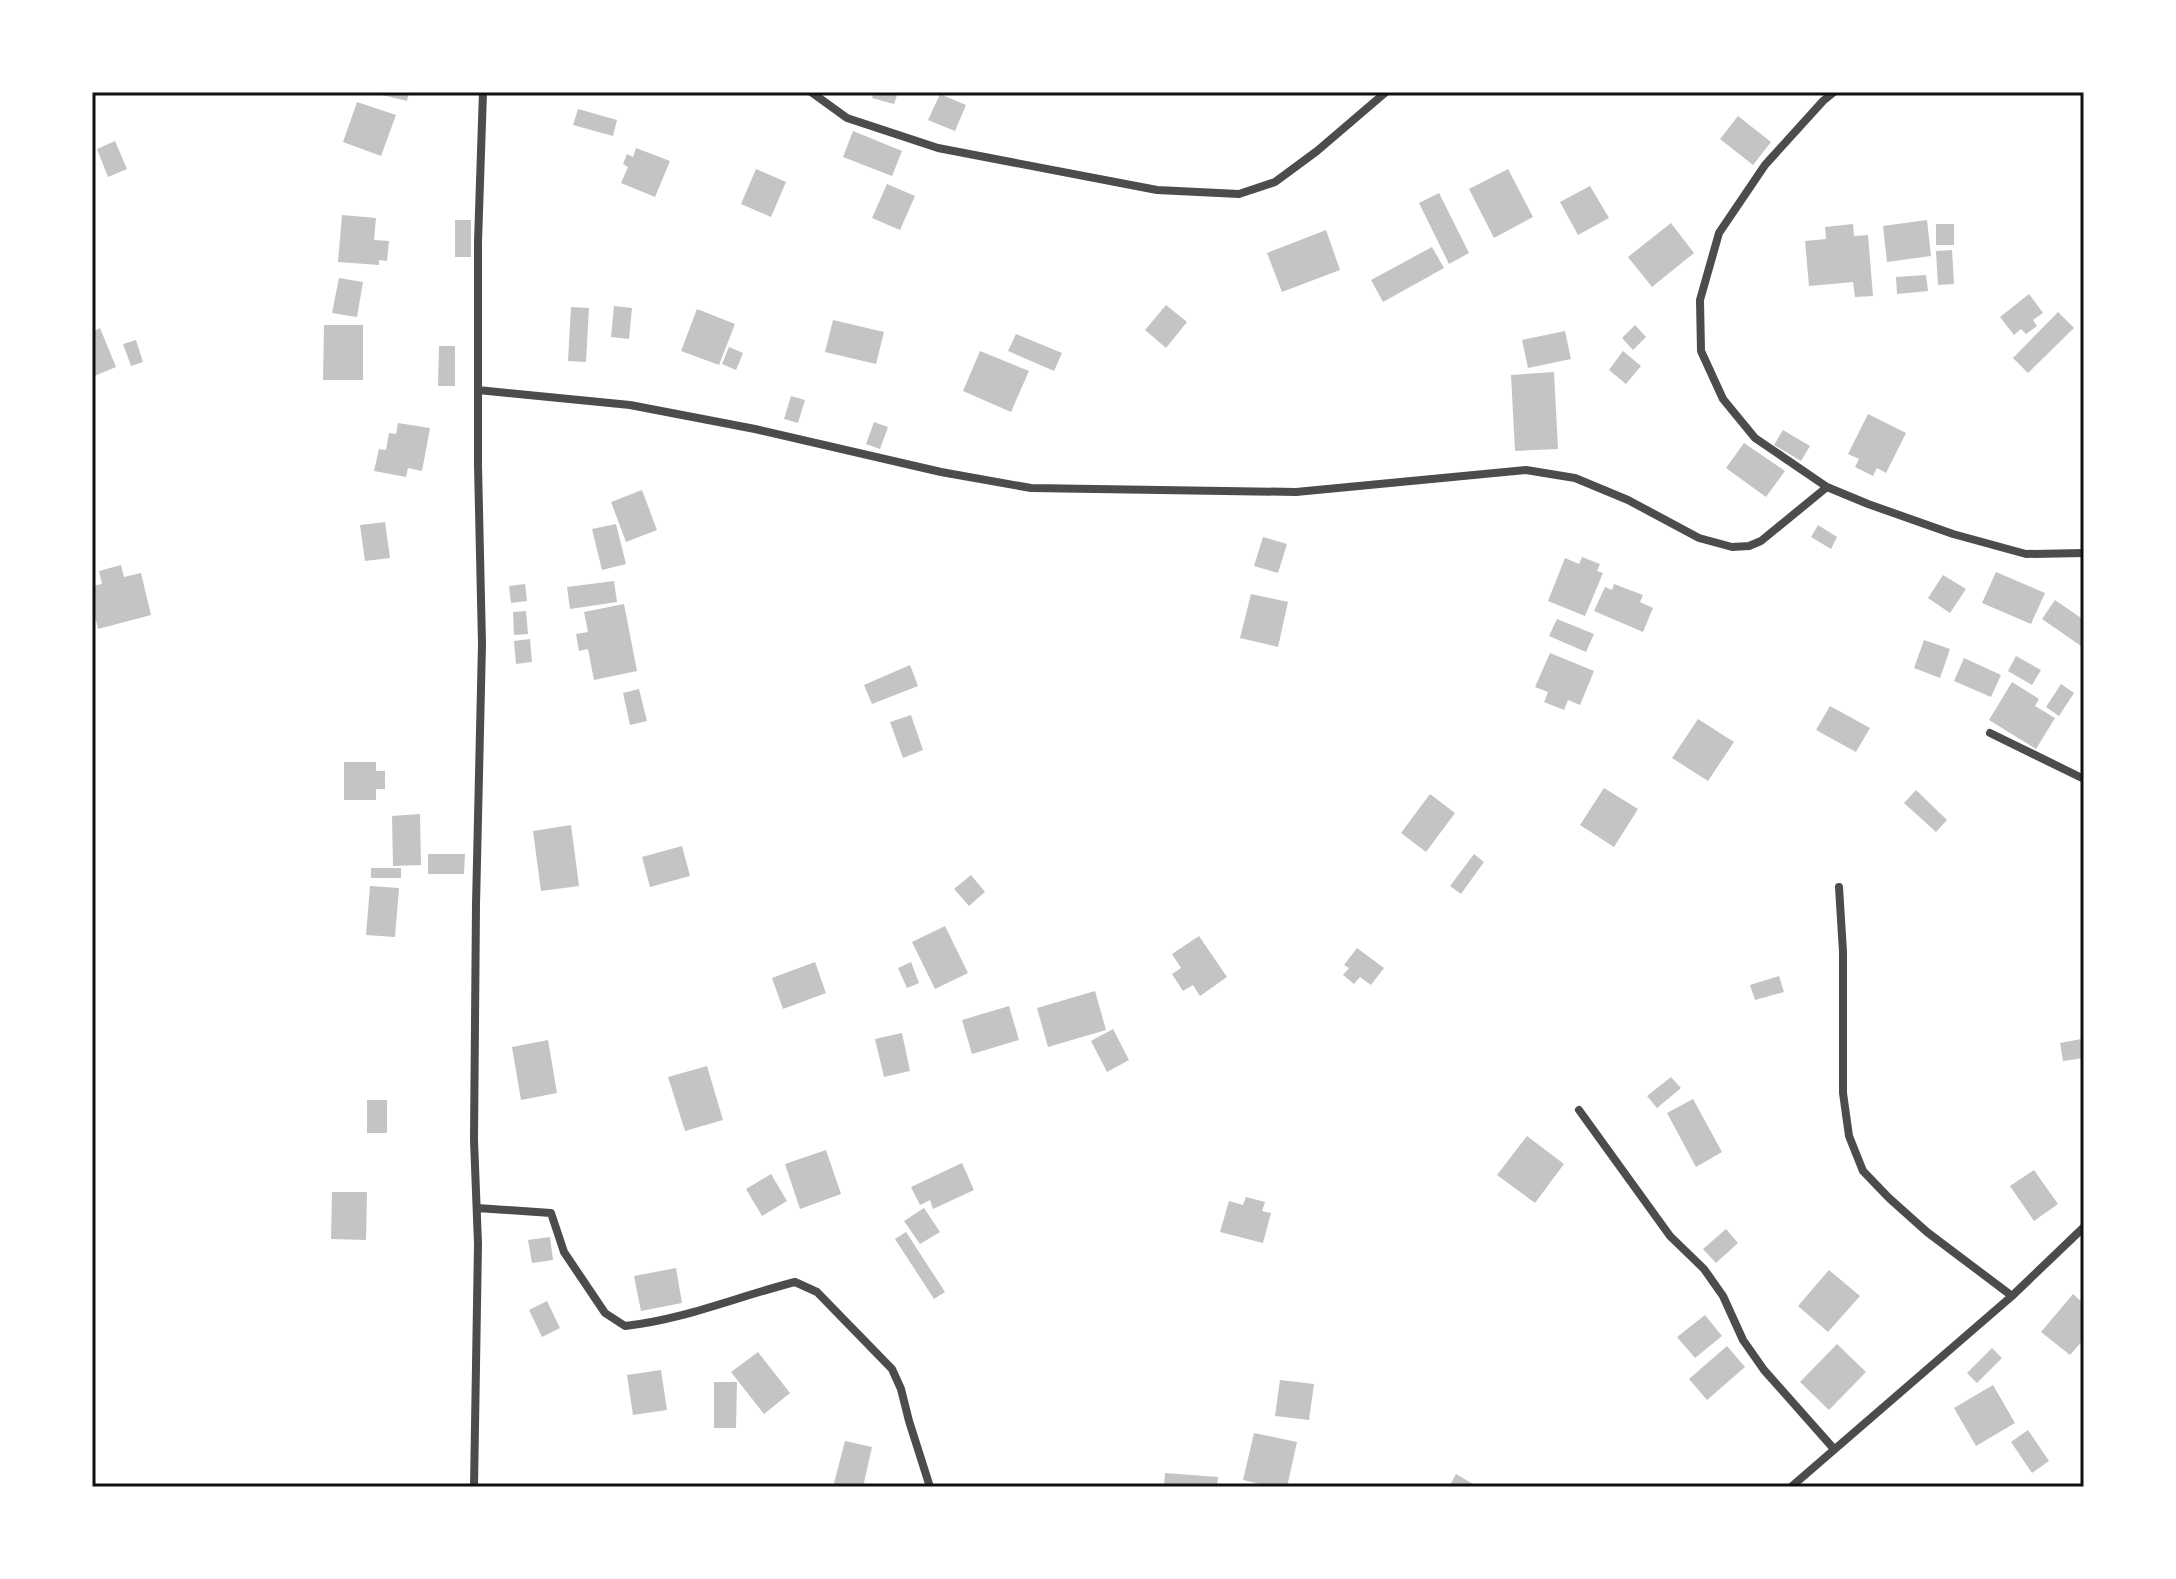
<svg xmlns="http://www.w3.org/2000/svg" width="2176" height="1579" viewBox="0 0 2176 1579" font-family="'Work Sans',sans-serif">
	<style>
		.building { fill: #c4c4c4 }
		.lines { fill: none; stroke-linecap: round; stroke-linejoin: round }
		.minor { stroke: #4c4c4c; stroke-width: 8 }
		.neatline { fill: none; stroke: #111; stroke-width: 3 }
	</style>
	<rect width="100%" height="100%" fill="#fff"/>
	<path class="building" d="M370,92H409L407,101Z
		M874,92H898L894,104L872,98Z
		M940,94L966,105L955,131L928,120Z
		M357,102L396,115L381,156L343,142Z
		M578,109L617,120L613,136L573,125Z
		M1738,116L1771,142L1753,165L1720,139Z
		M853,131L902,151L892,176L843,157Z
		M115,141L127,169L108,177L97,149Z
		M636,148L670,161L655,197L621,183L628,167L623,164L627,154L633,157Z
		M756,169L786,182L771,217L741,204Z
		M1508,169L1533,217L1494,238L1469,189Z
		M887,184L915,196L900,230L872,218Z
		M1590,186L1609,218L1578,235L1560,202Z
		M1439,193L1469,253L1449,264L1419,203Z
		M342,215L376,218L374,240L389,241L387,261L379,260V265L338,262Z
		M455,220H471V257H455Z
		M1927,220L1931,256L1887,262L1883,226Z
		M1671,223L1694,253L1652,287L1628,257Z
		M1853,224L1854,236L1868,235L1873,296L1855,297L1853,282L1809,286L1805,241L1826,239L1825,227Z
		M1936,224H1954V245H1936Z
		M1326,230L1340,270L1282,292L1267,253Z
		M1432,247L1444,268L1383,302L1371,280Z
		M1952,250L1954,284L1938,285L1936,251Z
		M1926,275L1928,291L1897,294L1896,277Z
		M339,278L363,282L357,317L332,313Z
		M2029,294L2043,313L2033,320L2037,326L2026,334L2021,329L2014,335L2000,317Z
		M1166,305L1187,322L1166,348L1145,330Z
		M614,306L632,308L629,339L611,337Z
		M571,307L589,308L586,362L568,361Z
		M697,309L735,324L719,365L681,351Z
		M2058,312L2074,328L2028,373L2013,358Z
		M833,320L884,332L876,364L825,352Z
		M324,325H363V380H323Z
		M1635,325L1646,337L1633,350L1622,338Z
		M100,328L116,367L92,377V332Z
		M1565,331L1571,359L1528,368L1522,340Z
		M1016,334L1062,353L1054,371L1008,351Z
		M136,340L143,362L131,366L123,344Z
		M439,346H455V386H438Z
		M729,347L743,353L736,370L722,364Z
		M980,351L1029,371L1011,412L963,391Z
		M1623,351L1641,366L1626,384L1609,370Z
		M1554,372L1558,449L1515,451L1511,375Z
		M791,396L805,400L798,423L784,419Z
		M1868,414L1906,433L1886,473L1877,468L1873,476L1855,467L1859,459L1848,454Z
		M874,422L888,427L880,449L866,444Z
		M398,423L430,428L422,471L408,468L406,477L374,471L379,449L386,450L389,433L396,434Z
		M1783,430L1810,446L1801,461L1774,445Z
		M1744,443L1785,471L1766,497L1726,468Z
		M642,490L657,530L626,542L611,502Z
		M385,522L390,558L365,561L360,525Z
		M616,524L626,564L602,570L592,529Z
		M1818,525L1837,537L1831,549L1811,537Z
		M1263,537L1287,544L1278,573L1254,566Z
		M1582,557L1600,564L1597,571L1603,573L1585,616L1548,601L1565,558L1579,564Z
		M121,565L124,577L141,573L151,615L98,629L92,603V586L102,584L99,571Z
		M1996,572L2045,593L2031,624L1982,603Z
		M1943,575L1966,589L1950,613L1928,598Z
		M614,581L617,602L570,609L567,587Z
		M525,584L527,601L511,603L509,586Z
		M1614,584L1643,595L1640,602L1653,608L1643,632L1594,611L1605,587L1612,590Z
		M1251,594L1288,602L1278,647L1240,638Z
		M2055,600L2084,620V648L2042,619Z
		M624,604L637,671L594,680L588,649L579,651L576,634L588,632L584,612Z
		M526,611L528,634L514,635L513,612Z
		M1557,619L1594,634L1586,652L1549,636Z
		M530,639L532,662L516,664L514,641Z
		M1924,640L1950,649L1940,678L1914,668Z
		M1550,653L1594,671L1580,705L1568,700L1564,710L1544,702L1548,692L1535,687Z
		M2016,656L2041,670L2032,685L2008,671Z
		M1964,658L2001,675L1991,697L1954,681Z
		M910,665L918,686L872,704L864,685Z
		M2012,682L2039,699L2035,706L2055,718L2036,749L1989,720Z
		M2061,684L2074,693L2059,716L2046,707Z
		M639,689L647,721L630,725L623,693Z
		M1830,706L1870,728L1856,752L1816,730Z
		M911,715L923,750L903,758L890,722Z
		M1698,719L1734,742L1708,781L1672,758Z
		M344,762H376V771H385V789H376V800H344Z
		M1604,788L1638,809L1614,847L1580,825Z
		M1916,790L1947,820L1936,832L1904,803Z
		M1430,794L1455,813L1426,852L1401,833Z
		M420,814L421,865L393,866L392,816Z
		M571,825L579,886L541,891L533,831Z
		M682,846L690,876L650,887L642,857Z
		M428,854H465L464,874H428Z
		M1474,854L1484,862L1461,894L1450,886Z
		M371,868H401V878H371Z
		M971,875L985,892L969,906L954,889Z
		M370,886L399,888L395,937L366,935Z
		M945,926L968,973L935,989L912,942Z
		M1199,936L1227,977L1200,996L1193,985L1183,991L1172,974L1181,968L1172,954Z
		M1357,948L1384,968L1371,985L1360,977L1354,984L1343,975L1349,968L1344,965Z
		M815,962L826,993L783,1009L772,978Z
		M911,962L919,983L907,988L898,968Z
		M1779,976L1784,992L1755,1000L1750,985Z
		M1095,991L1106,1030L1048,1047L1037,1008Z
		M1009,1006L1019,1040L972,1054L962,1020Z
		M1113,1029L1129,1060L1107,1072L1091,1041Z
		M902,1033L910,1071L884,1077L875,1039Z
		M2081,1039L2084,1058L2063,1061L2060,1043Z
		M548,1040L557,1093L521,1100L512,1047Z
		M707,1066L723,1120L685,1131L668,1077Z
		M1671,1077L1681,1088L1657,1108L1647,1096Z
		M1693,1099L1722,1152L1696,1167L1667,1113Z
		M367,1100H387V1133H367Z
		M1527,1136L1564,1164L1535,1203L1497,1175Z
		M826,1150L841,1194L800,1209L785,1164Z
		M962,1163L974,1190L933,1209L930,1200L920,1205L911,1187Z
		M2034,1170L2058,1204L2034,1221L2010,1186Z
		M771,1174L787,1201L762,1216L746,1189Z
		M332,1192H367L366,1240L331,1239Z
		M1246,1197L1265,1202L1262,1211L1271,1213L1263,1243L1220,1232L1229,1201L1243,1205Z
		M924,1208L940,1232L920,1244L904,1221Z
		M1726,1229L1738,1243L1716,1263L1703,1249Z
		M906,1232L945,1292L934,1299L895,1239Z
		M550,1237L553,1260L532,1263L528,1240Z
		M676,1268L682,1303L641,1311L634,1276Z
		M1829,1270L1860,1296L1828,1332L1798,1306Z
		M2073,1294L2084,1304V1339L2070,1355L2041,1332Z
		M547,1301L560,1328L542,1337L529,1310Z
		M1705,1315L1722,1336L1695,1358L1677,1337Z
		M1837,1344L1866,1372L1829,1410L1800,1382Z
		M1727,1346L1745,1367L1707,1400L1689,1379Z
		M1992,1348L2002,1358L1977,1383L1967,1373Z
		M758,1352L790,1393L764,1414L731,1372Z
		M661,1370L667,1410L633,1415L627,1375Z
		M1280,1380L1314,1384L1309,1420L1275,1416Z
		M714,1382H737L736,1428H714Z
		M1993,1385L2015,1423L1976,1446L1954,1408Z
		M2028,1430L2049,1461L2032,1473L2011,1442Z
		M1254,1433L1297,1442L1287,1487H1273L1243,1480Z
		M845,1441L872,1447L863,1487H833Z
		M1165,1473L1218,1477L1217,1487H1164Z
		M1456,1474L1478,1487H1449Z"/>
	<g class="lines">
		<path class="minor" d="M811,92L847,118L938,148L1157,190L1239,194L1275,182L1317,151L1386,92
			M1834,92L1823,101L1765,165L1719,233L1700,300L1701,351L1723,399L1755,438L1827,487L1868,504L1953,534L2026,554L2084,553
			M478,390L630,405L755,429L941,472L1031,488L1296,492L1526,470L1575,478L1628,500L1699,538L1732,547L1749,546L1761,541L1827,487
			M1990,733L2084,779
			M1839,887L1843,952V1093L1849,1136L1863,1171L1889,1198L1927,1232L2012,1296
			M1579,1110L1670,1236L1704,1269L1723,1296L1743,1340L1764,1370L1834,1449
			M477,1208L551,1213L564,1252L605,1313L625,1326C686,1319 736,1297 795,1282L817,1292L892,1369L901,1389L909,1421L930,1487
			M474,1487L478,1244L474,1140L476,905L482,644L478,465V242L483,92
			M1791,1487L2012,1296L2084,1227"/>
	</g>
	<rect width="2176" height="1579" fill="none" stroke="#ffffff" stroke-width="188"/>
	<rect x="94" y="94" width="1988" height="1391" class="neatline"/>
</svg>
